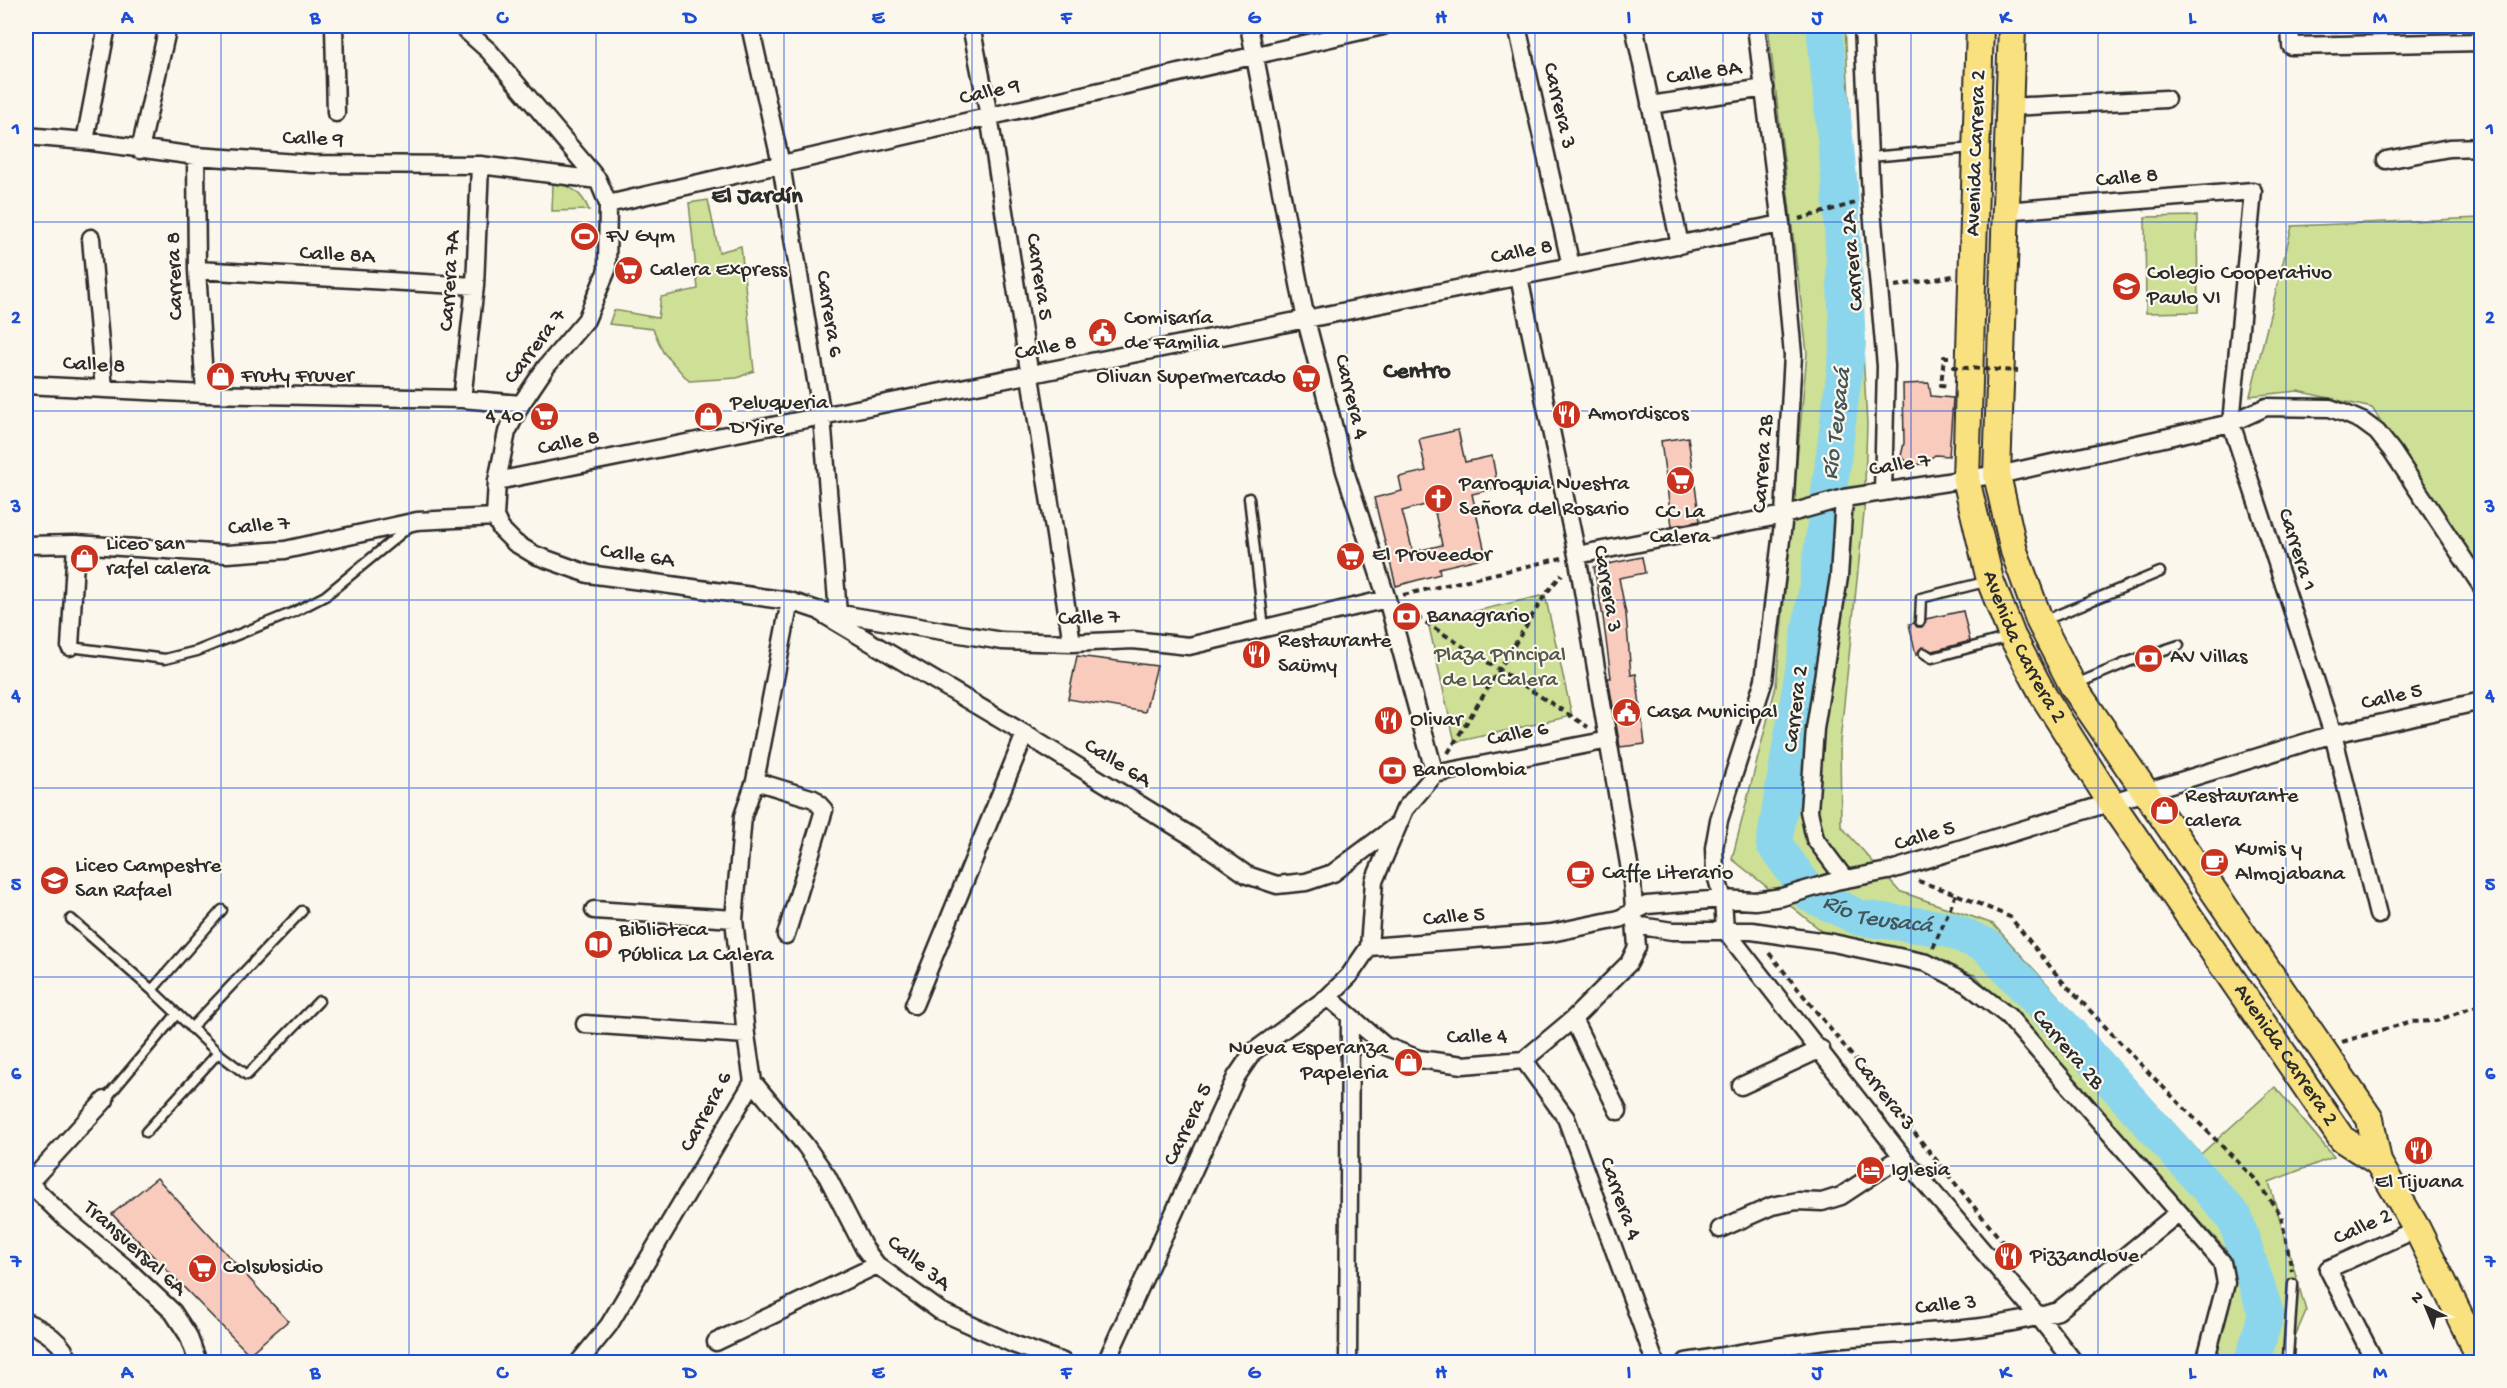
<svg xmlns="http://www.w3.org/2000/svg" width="2507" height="1388" viewBox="0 0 2507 1388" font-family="'Gochi Hand',sans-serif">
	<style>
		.green { fill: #cde095; stroke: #7c8660; stroke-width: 1.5 }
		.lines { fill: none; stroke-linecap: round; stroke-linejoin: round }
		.river { stroke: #8cd6ed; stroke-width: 36 }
		.building { fill: #f9cbbd; stroke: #2b2b2b; stroke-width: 1.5; fill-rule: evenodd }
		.service-casing { stroke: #2b2b2b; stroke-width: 13 }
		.minor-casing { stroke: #2b2b2b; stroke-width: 21 }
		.primary-casing { stroke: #2b2b2b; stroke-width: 30 }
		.path { stroke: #2b2b2b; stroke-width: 4; stroke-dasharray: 6 4.5; stroke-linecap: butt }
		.service { stroke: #fbf7ec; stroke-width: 8 }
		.minor { stroke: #fbf7ec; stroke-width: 16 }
		.primary { stroke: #fae180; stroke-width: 26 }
		.path-bridge { stroke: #2b2b2b; stroke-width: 4; stroke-dasharray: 6 4.5; stroke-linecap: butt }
		.grid { fill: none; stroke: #1d4ed8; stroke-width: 1.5; stroke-opacity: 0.55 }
		.labels { text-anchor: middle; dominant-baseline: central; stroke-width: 4.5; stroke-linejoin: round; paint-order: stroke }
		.street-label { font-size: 22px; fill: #2b2b2b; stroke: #fbf7ec }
		.poi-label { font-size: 22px; fill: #2b2b2b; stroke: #fbf7ec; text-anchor: start }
		.park-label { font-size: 22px; fill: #545846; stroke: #fbf7ec }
		.neighbourhood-label { font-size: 24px; font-weight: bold; fill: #2b2b2b; stroke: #fbf7ec }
		.water-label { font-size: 24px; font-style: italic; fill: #43565c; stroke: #fbf7ec }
		.neatline { fill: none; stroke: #1d4ed8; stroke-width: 2 }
		.grid-label { font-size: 20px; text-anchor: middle; font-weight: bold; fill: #1d4ed8 }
	</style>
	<rect width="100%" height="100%" fill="#fbf7ec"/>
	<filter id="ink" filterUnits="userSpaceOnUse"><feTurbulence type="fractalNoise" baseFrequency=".0167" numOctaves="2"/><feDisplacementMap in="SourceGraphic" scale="12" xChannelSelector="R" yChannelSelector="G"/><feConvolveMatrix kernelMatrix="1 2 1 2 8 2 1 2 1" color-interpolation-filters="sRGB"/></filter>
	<g filter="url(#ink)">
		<path class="green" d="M1768,26H1845L1867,424L1864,513L1840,742L1841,826L1899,891L1993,924L2201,1154L2275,1087L2334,1157L2269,1182L2306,1311L2284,1362H2206L2227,1251L1975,975L1822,931L1732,859L1776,686L1807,353Z
			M553,183C571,185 582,193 589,210L552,211Z
			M708,200L719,252L741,246L754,371L737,378L689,381L663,352L653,329L609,324L614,310L658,318L661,297L698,289L689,203Z
			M2197,216L2198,312L2146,313L2145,217Z
			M2481,218V571L2372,408L2298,391L2250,396L2292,226Z
			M1545,595L1572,716L1455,742L1428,622Z"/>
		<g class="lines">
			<path class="river" id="s1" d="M1824,26L1840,188L1848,344L1817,586L1774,844L1811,895L1860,918L1948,929L1987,946L2070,1034L2235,1218L2266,1314L2252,1362"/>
		</g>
		<path class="building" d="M1929,383L1931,396L1953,398L1949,456L1935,455L1923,464L1911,465L1901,456L1904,443L1903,384Z
			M1458,430L1465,462L1492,456L1498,488L1472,494L1486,557L1439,568L1440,574L1396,586L1374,498L1402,491L1399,477L1426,471L1419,439ZM1433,503L1442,545L1413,552L1402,511Z
			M1688,437L1700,521L1672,526L1661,441Z
			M1642,557L1645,573L1619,578L1626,614L1631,675L1636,674L1645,744L1620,747L1608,678H1611L1603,617L1594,567Z
			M1963,611L1970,641L1933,651L1922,647L1916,655L1909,624L1914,623L1917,627H1922L1926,619Z
			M1077,656L1157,666L1145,712L1068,699Z
			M2421,1138L2432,1157L2417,1163L2407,1144Z
			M157,1178L288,1321L249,1354L112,1214Z"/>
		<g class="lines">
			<defs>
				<path id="service" d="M1870,157L1973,148
					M1249,498L1264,629
					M1920,621L1921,598L1989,581
					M2043,621L2160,572
					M70,647L165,659L197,651L294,612L325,596L409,527
					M1924,653L1932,658L2009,637
					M2076,684L2128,662L2179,645
					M71,919L152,990L218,1053L247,1075L319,1001
					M152,990L222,910
					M191,1028L302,911
					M105,1100L176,1015
					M146,1132L218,1053
					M2290,1362L2288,1357L2293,1284"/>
				<path id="minor" d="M334,26L336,113
					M461,26L489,51L598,180L608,204L607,270L586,320L546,367L521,404L507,432L497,481L495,517
					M750,26L781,164L822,417L838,613
					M971,26L989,116L1072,643
					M1249,26L1306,320L1345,471L1387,599L1435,774
					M1517,26L1571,266
					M1634,26L1680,245
					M1756,26L1781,224L1793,355L1784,515L1764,680L1719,820L1714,848L1715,872L1723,899L1725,930L1902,1156L2039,1317L2074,1362
					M1863,26L1871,199L1886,366L1883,492
					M2290,26L2291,46L2482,42
					M1650,105L1765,88
					M2009,107L2166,99
					M26,136L85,141L196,156L312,164L480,165L598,180
					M85,141L107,26
					M140,150L168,26
					M196,156L197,270L205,394
					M2386,160L2449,148L2482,147
					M608,204L1383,26
					M2005,211L2253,191L2231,423L2333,734L2378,915
					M91,238L104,389
					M197,270L475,286
					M26,385L205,394L462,399L521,404
					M462,399L475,286L480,165
					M497,481L1781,224
					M1844,498L1839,577L1815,729L1809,811L1815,839L1845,879
					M495,517L501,529L515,543L535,555L588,574L790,601L817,610L1002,641L1072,643L1133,640L1189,646L1387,599
					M26,545L76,544L227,554L285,550L417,521L495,517
					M1577,555L1784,515L1844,498L2012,472L2231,423L2266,407L2330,408L2346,414L2362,421L2377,432L2392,451L2482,587
					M823,614L1025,734L1196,839L1247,875L1277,885L1306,882L1333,873L1396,826
					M70,647L76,544
					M1435,774L1609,740
					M755,781L814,799L824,810L786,935
					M594,910L734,919
					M1635,925L1672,931H1752L1833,943L1927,963L1967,984L2008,1016L2222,1262L2226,1283L2205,1362
					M1369,947L1551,933L1619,919L1647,905L1723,899L1755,901L1782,897L1836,881L1888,871L2333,734L2482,701
					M1369,947L1374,881L1405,809L1435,774
					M1328,997L1385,1046L1419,1059L1463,1065L1524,1060L1573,1019L1629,963L1637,947L1632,882L1577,555L1519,277
					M914,1005L1025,734
					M1573,1019L1618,1111
					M585,1024L746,1035
					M1524,1060L1566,1118L1655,1362
					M753,1082L805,1145L827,1176L864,1248L877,1265L940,1311L1013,1344L1063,1362
					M1741,1086L1821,1049
					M26,1180L64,1217L127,1269L173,1312L188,1335L198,1362
					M29,1183L105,1100
					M1720,1229L1772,1206L1797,1201L1822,1202L1841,1196L1902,1156
					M26,1322C43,1329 65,1343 69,1362
					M716,1342L877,1265
					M579,1362L609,1325L753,1082L746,1035L734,919L743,816L755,781L790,601
					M1106,1362L1236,1077L1253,1052L1328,997L1349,976L1369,947
					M1348,1362L1350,1016
					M1686,1362C1738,1354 1791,1343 1844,1338C1914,1332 1991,1332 2058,1311L2178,1213
					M2375,1362L2328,1269L2417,1229"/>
				<g id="primary">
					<path id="s2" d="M1980,26L1966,479L1990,580L2012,636L2045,698L2112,804L2342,1139L2378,1162"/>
					<path d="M2012,26L1997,475L2014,551L2040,622L2073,686L2370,1119L2378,1162L2417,1229L2469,1335L2479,1362"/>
				</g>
			</defs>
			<use href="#service" class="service-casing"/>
			<use href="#minor" class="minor-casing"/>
			<use href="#primary" class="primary-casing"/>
			<path class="path" d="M1799,219L1855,203
				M1895,286L1953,276
				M1949,357H1944L1941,385L1949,386
				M1403,595L1562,558
				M1408,611L1588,727
				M1448,753L1545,595L1562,574
				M1918,881L1956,894L2010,917L2061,980L2150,1074L2254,1178L2281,1215L2292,1271
				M1933,948L1956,894
				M1769,953L2013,1255
				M2342,1042L2409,1022L2436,1021L2482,1004"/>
			<use href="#service" class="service"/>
			<use href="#minor" class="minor"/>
			<use href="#primary" class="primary"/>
			<path class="path-bridge" d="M1952,367L2018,371"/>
		</g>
	</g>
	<path class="grid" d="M221,26V1362M409,26V1362M596,26V1362M784,26V1362M972,26V1362M1160,26V1362M1347,26V1362M1535,26V1362M1723,26V1362M1911,26V1362M2098,26V1362M2286,26V1362M26,222H2482M26,411H2482M26,600H2482M26,788H2482M26,977H2482M26,1166H2482"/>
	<defs>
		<symbol id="stadium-disc" viewBox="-11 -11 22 22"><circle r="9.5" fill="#c8321e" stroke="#fbf7ec"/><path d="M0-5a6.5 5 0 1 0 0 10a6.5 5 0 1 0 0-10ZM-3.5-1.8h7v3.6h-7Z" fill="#fff"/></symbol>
		<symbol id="supermarket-disc" viewBox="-11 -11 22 22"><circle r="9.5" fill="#c8321e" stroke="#fbf7ec"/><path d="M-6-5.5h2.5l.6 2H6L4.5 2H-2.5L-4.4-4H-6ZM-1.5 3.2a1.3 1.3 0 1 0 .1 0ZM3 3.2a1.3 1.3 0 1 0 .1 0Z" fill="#fff"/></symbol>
		<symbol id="school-disc" viewBox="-11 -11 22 22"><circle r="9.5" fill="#c8321e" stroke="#fbf7ec"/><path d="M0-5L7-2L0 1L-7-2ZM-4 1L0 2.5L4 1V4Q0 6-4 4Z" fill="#fff"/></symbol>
		<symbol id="civic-disc" viewBox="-11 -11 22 22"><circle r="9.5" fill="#c8321e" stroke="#fbf7ec"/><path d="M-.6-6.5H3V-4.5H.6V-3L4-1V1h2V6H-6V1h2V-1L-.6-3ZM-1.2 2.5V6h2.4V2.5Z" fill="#fff"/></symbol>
		<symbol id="shop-disc" viewBox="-11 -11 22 22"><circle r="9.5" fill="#c8321e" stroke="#fbf7ec"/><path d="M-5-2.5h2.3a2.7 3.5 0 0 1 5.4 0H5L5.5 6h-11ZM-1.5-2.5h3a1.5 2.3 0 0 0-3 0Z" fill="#fff"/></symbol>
		<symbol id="restaurant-disc" viewBox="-11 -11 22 22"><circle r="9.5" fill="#c8321e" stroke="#fbf7ec"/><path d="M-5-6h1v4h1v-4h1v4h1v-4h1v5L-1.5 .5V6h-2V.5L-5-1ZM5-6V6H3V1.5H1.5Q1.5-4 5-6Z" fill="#fff"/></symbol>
		<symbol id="church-disc" viewBox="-11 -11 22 22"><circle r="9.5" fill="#c8321e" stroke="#fbf7ec"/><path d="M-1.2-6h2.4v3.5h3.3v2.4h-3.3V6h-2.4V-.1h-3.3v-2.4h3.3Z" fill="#fff"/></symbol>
		<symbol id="bank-disc" viewBox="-11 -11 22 22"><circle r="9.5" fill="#c8321e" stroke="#fbf7ec"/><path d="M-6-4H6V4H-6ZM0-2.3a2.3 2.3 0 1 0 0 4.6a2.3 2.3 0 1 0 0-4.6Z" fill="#fff"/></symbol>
		<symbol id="cafe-disc" viewBox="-11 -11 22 22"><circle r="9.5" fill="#c8321e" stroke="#fbf7ec"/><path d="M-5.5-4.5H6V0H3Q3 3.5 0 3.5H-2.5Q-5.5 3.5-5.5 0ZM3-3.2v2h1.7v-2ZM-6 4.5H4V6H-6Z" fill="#fff"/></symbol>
		<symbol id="library-disc" viewBox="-11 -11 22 22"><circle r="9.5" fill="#c8321e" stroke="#fbf7ec"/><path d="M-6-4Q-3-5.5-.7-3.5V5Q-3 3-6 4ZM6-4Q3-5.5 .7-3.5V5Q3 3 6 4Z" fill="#fff"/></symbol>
		<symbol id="hotel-disc" viewBox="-11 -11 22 22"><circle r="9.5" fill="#c8321e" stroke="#fbf7ec"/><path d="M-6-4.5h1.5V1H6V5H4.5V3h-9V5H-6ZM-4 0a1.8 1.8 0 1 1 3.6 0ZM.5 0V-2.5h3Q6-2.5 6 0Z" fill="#fff"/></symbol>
	</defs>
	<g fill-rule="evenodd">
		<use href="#stadium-disc" x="568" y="220" width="33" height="33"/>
		<use href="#supermarket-disc" x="612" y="254" width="33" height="33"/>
		<use href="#school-disc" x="2110" y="270" width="33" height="33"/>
		<use href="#civic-disc" x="1086" y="316" width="33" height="33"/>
		<use href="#shop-disc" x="204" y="360" width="33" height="33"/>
		<use href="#supermarket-disc" x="1290" y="362" width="33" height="33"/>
		<use href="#restaurant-disc" x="1550" y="398" width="33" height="33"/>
		<use href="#supermarket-disc" x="528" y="400" width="33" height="33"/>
		<use href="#shop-disc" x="692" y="400" width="33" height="33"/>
		<use href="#supermarket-disc" x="1664" y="464" width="33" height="33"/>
		<use href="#church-disc" x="1422" y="482" width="33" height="33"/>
		<use href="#supermarket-disc" x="1334" y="540" width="33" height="33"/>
		<use href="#shop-disc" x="68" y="542" width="33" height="33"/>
		<use href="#bank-disc" x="1390" y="600" width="33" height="33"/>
		<use href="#restaurant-disc" x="1240" y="638" width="33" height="33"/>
		<use href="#bank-disc" x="2132" y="642" width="33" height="33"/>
		<use href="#civic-disc" x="1610" y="696" width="33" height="33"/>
		<use href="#restaurant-disc" x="1372" y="704" width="33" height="33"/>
		<use href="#bank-disc" x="1376" y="754" width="33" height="33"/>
		<use href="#shop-disc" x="2148" y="794" width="33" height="33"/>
		<use href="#cafe-disc" x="2198" y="846" width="33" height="33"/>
		<use href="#cafe-disc" x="1564" y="858" width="33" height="33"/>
		<use href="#school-disc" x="38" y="864" width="33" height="33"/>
		<use href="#library-disc" x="582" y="928" width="33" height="33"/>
		<use href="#shop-disc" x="1392" y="1046" width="33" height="33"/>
		<use href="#restaurant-disc" x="2402" y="1134" width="33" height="33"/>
		<use href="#hotel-disc" x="1854" y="1154" width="33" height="33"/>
		<use href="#restaurant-disc" x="1992" y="1240" width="33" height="33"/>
		<use href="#supermarket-disc" x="186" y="1252" width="33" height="33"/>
	</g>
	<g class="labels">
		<g class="street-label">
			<text transform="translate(1704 74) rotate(-8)">Calle 8A</text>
			<text transform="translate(990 93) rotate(-13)">Calle 9</text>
			<text transform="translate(1558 106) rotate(77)">Carrera 3</text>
			<text transform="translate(313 140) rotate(2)">Calle 9</text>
			<text transform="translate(1977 153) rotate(-88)">Avenida Carrera 2</text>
			<text transform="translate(2127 179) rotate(-5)">Calle 8</text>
			<text transform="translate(1522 253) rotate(-11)">Calle 8</text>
			<text transform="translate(337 256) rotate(3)">Calle 8A</text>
			<text transform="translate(1854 261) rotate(-95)">Carrera 2A</text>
			<text transform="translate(176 276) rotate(-92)">Carrera 8</text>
			<text transform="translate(1038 277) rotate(81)">Carrera 5</text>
			<text transform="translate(451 281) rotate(-86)">Carrera 7A</text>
			<text transform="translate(828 314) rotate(81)">Carrera 6</text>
			<text transform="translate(536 347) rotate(-53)">Carrera 7</text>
			<text transform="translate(1046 349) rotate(-11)">Calle 8</text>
			<text transform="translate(94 366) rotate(3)">Calle 8</text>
			<text transform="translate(1350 397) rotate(76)">Carrera 4</text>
			<text transform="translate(569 444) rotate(-11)">Calle 8</text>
			<text transform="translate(1764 464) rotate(-86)">Carrera 2B</text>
			<text transform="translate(1900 466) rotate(-9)">Calle 7</text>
			<text transform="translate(259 527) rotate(-5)">Calle 7</text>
			<text transform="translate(2296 550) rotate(72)">Carrera 1</text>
			<text transform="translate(637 557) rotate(8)">Calle 6A</text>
			<text transform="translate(1606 589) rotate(80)">Carrera 3</text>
			<text transform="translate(1089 619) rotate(-2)">Calle 7</text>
			<text stroke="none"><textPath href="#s2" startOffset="632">Avenida Carrera 2</textPath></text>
			<text transform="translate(2392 698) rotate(-13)">Calle 5</text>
			<text transform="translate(1797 709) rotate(-83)">Carrera 2</text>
			<text transform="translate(1518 735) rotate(-11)">Calle 6</text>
			<text transform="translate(1117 764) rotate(32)">Calle 6A</text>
			<text transform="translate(1925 837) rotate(-17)">Calle 5</text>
			<text transform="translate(1454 918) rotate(-5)">Calle 5</text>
			<text transform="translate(1477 1038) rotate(-1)">Calle 4</text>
			<text transform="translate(2067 1050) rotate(49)">Carrera 2B</text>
			<text stroke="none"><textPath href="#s2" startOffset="1118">Avenida Carrera 2</textPath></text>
			<text transform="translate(1883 1094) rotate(52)">Carrera 3</text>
			<text transform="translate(707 1112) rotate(-62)">Carrera 6</text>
			<text transform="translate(1189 1125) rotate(-65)">Carrera 5</text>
			<text transform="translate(1619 1199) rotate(70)">Carrera 4</text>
			<text transform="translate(2363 1228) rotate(-24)">Calle 2</text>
			<text transform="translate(134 1249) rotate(42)">Transversal 6A</text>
			<text transform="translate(918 1264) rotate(39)">Calle 3A</text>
			<text transform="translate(1946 1306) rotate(-6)">Calle 3</text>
		</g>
		<g class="poi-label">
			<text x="606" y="237">FV Gym</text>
			<text x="650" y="271">Calera Express</text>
			<text x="2147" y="274">Colegio Cooperativo<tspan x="2147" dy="25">Paulo VI</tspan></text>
			<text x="1124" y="319">Comisaría<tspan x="1124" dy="25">de Familia</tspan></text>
			<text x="241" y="377">Fruty Fruver</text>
			<text x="1286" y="378" text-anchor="end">Olivan Supermercado</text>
			<text x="730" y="404">Peluqueria<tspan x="730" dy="25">D'Yire</tspan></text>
			<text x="1588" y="415">Amordiscos</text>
			<text x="524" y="417" text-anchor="end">4 40</text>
			<text x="1459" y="485">Parroquia Nuestra<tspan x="1459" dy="25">Señora del Rosario</tspan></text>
			<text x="1680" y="513" text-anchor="middle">CC La<tspan x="1680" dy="25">Calera</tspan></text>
			<text x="106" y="545">Liceo san<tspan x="106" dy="25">rafel calera</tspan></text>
			<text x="1372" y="556">El Proveedor</text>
			<text x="1427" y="617">Banagrario</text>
			<text x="1278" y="642">Restaurante<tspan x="1278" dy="25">Saümy</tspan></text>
			<text x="2170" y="658">AV Villas</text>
			<text x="1647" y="713">Casa Municipal</text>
			<text x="1410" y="721">Olivar</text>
			<text x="1413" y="771">Bancolombia</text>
			<text x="2185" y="797">Restaurante<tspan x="2185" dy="25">calera</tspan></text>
			<text x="2235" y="850">Kumis y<tspan x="2235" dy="25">Almojabana</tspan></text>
			<text x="75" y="867">Liceo Campestre<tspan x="75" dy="25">San Rafael</tspan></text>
			<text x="1602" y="874">Caffe Literario</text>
			<text x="619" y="931">Biblioteca<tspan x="619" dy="25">Pública La Calera</tspan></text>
			<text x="1388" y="1049" text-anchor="end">Nueva Esperanza<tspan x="1388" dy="25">Papeleria</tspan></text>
			<text x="1891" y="1171">Iglesia</text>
			<text x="2419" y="1183" text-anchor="middle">El Tijuana</text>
			<text x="2030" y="1257">Pizzandlove</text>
			<text x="223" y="1268">Colsubsidio</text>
		</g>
		<g class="park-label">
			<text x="1500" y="656">Plaza Principal<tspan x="1500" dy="25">de La Calera</tspan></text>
		</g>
		<g class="neighbourhood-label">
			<text x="757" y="197">El Jardín</text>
			<text x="1417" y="372">Centro</text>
		</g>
		<g class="water-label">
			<text transform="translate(1838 424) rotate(-83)">Río Teusacá</text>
			<text stroke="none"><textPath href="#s1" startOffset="958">Río Teusacá</textPath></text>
		</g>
	</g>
	<rect width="2507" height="1388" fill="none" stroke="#fbf7ec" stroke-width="66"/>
	<g transform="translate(2426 1307) rotate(317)" stroke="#fbf7ec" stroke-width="4.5" paint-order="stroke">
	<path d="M0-4.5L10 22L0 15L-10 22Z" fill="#2b2b2b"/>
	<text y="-9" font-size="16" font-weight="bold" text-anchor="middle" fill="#2b2b2b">N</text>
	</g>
	<rect x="33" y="33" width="2441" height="1322" class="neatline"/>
	<g class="grid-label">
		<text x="127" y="23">A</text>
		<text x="315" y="23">B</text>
		<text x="502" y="23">C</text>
		<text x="690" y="23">D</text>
		<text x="878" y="23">E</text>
		<text x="1066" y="23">F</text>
		<text x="1254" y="23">G</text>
		<text x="1441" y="23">H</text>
		<text x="1629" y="23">I</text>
		<text x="1817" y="23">J</text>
		<text x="2005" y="23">K</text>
		<text x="2192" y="23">L</text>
		<text x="2380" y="23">M</text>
		<text x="16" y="134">1</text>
		<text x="2490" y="134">1</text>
		<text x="16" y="323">2</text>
		<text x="2490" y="323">2</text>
		<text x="16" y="512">3</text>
		<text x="2490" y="512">3</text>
		<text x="16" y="701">4</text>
		<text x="2490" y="701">4</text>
		<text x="16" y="890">5</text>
		<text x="2490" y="890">5</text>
		<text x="16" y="1079">6</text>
		<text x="2490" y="1079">6</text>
		<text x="16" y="1267">7</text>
		<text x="2490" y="1267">7</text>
		<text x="127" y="1378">A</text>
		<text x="315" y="1378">B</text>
		<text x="502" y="1378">C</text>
		<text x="690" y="1378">D</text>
		<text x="878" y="1378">E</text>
		<text x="1066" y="1378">F</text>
		<text x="1254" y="1378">G</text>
		<text x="1441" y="1378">H</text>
		<text x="1629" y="1378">I</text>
		<text x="1817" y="1378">J</text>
		<text x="2005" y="1378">K</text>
		<text x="2192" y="1378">L</text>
		<text x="2380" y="1378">M</text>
	</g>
</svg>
